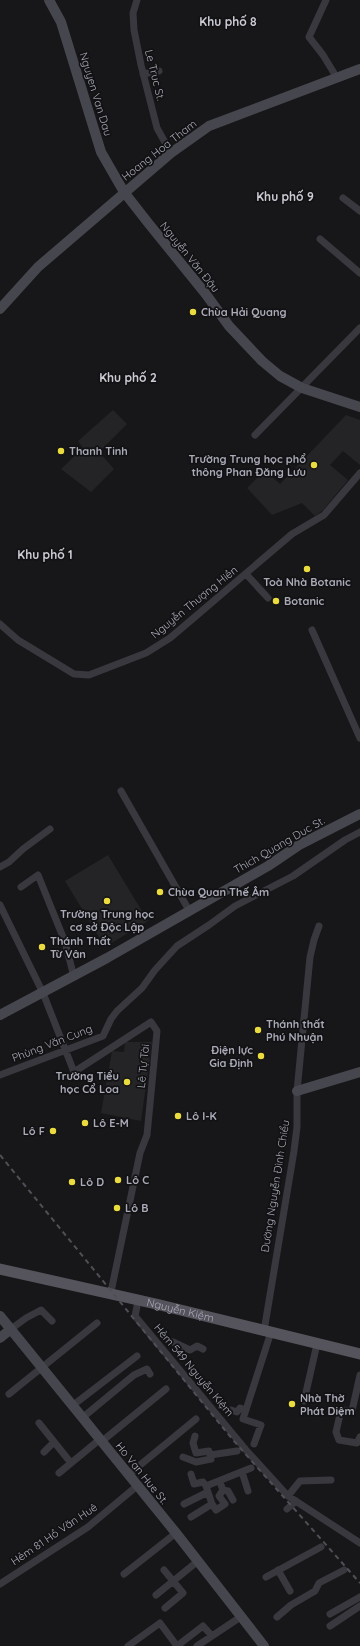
<svg xmlns="http://www.w3.org/2000/svg" width="360" height="1646" viewBox="0 0 360 1646" font-family="Quicksand,sans-serif">
	<style>
		.built { fill: #242326 }
		.lines { fill: none; stroke-linecap: round; stroke-linejoin: round }
		.street { stroke: #39383e; stroke-width: 7 }
		.secondary { stroke: #46464e; stroke-width: 10 }
		.primary { stroke: #55545d; stroke-width: 11 }
		.rail { stroke: #4f4f57; stroke-width: 2; stroke-dasharray: 5 4; stroke-linecap: butt }
		.poi-dot { fill: #eadb3e; stroke: #121214; stroke-width: 1.5 }
		.labels { text-anchor: middle; dominant-baseline: central; stroke-width: 3.5; stroke-linejoin: round; paint-order: stroke }
		.street-label { font-size: 11px; fill: #aaabb8; stroke: #121214 }
		.poi-label { font-size: 11px; font-weight: bold; fill: #aaabb8; stroke: #121214; text-anchor: start }
		.neighbourhood-label { font-size: 12px; font-weight: bold; fill: #cbcbd4; stroke: #121214 }
	</style>
	<rect width="100%" height="100%" fill="#171719"/>
	<path class="built" d="M113,410L127,424L99,452L114,469L91,492L61,469L83,448L78,441Z
		M346,415L360,420V465L343,451L330,465L348,480L323,510L315,516L302,503L272,515L247,488L265,470L280,484Z
		M108,855L148,921L105,947L65,881Z
		M125,1042H152L141,1121L101,1113L112,1051L124,1052Z"/>
	<g class="lines">
		<path class="street" d="M137,0L133,13L134,30L141,65L157,128L171,153
			M326,0L309,37L323,55L337,78
			M143,74L159,71
			M343,198L360,211
			M320,239L360,273
			M255,435L360,328
			M246,574L268,598
			M0,624L18,640L74,674L89,675L146,653L170,638L196,616L292,534L324,515L360,473
			M312,630L360,738
			M121,791L190,912
			M0,867L9,862L23,849L50,829
			M21,887L38,875L65,942L74,977
			M0,905L43,993L74,1072L151,1022L157,1031L147,1135L140,1153L112,1287
			M0,1075L103,1036L111,1019L117,1011L142,988L155,970L177,946L209,925L235,906L293,876L345,840L360,832
			M138,1301L135,1316L246,1450L288,1496L360,1543
			M11,1329L26,1318L41,1310L52,1321
			M264,1331L294,1151L297,1127V1091L310,957L314,940L319,926
			M173,1342L190,1350L197,1346L203,1349
			M360,1375L352,1411L341,1410L336,1432L339,1440L357,1443L360,1437
			M9,1394L97,1323
			M304,1401L317,1344
			M72,1406L137,1356
			M231,1410L237,1412L240,1408L245,1410
			M82,1418L134,1375L147,1369L150,1374
			M39,1423L71,1463
			M195,1436L193,1443L196,1453L209,1451L210,1455L237,1451
			M101,1442L166,1389
			M254,1444L261,1425L243,1419L271,1332
			M44,1452L54,1442
			M183,1457L196,1462L211,1459L210,1455
			M242,1472L248,1491
			M59,1473L99,1440
			M191,1474L194,1484L203,1482L206,1486
			M128,1475L196,1419
			M221,1485L223,1490L228,1491L233,1500
			M288,1496L300,1481L331,1480
			M184,1504L208,1492L206,1486L251,1468
			M212,1504L216,1510L225,1504L219,1496L223,1490
			M287,1509L296,1501
			M191,1517L212,1504L208,1492
			M164,1570L183,1593L165,1608
			M278,1570L290,1591
			M124,1574L176,1533
			M266,1577L321,1547
			M0,1584L88,1527L137,1486
			M156,1595L198,1561
			M330,1614L360,1597
			M277,1617L291,1605L315,1591L319,1583L344,1570
			M330,1626L360,1606
			M128,1646L160,1623L177,1646L203,1626L212,1636
			M197,1646L242,1616"/>
		<path class="secondary" d="M49,0L61,22L101,152L124,192L149,224L205,293L229,326L262,361L280,376L302,388L360,407
			M0,309L38,267L171,153L209,126L360,69
			M0,1015L107,958L268,866L299,845L360,814
			M297,1091L360,1072
			M0,1316L176,1533L264,1646
			M0,1338L11,1329"/>
		<path class="primary" id="s1" d="M0,1269L156,1304L360,1354"/>
		<path class="rail" d="M0,1155L233,1440L360,1583"/>
	</g>
	<g class="poi-dot">
		<circle cx="193" cy="312" r="4"/>
		<circle cx="61" cy="451" r="4"/>
		<circle cx="314" cy="465" r="4"/>
		<circle cx="307" cy="569" r="4"/>
		<circle cx="276" cy="601" r="4"/>
		<circle cx="160" cy="892" r="4"/>
		<circle cx="107" cy="901" r="4"/>
		<circle cx="42" cy="947" r="4"/>
		<circle cx="258" cy="1030" r="4"/>
		<circle cx="261" cy="1056" r="4"/>
		<circle cx="127" cy="1082" r="4"/>
		<circle cx="178" cy="1116" r="4"/>
		<circle cx="85" cy="1123" r="4"/>
		<circle cx="53" cy="1131" r="4"/>
		<circle cx="118" cy="1180" r="4"/>
		<circle cx="72" cy="1182" r="4"/>
		<circle cx="117" cy="1208" r="4"/>
		<circle cx="292" cy="1404" r="4"/>
	</g>
	<g class="labels">
		<g class="street-label">
			<text transform="translate(155 75) rotate(76)">Le Truc St.</text>
			<text transform="translate(96 94) rotate(73)">Nguyen Van Dau</text>
			<text transform="translate(159 150) rotate(-38)">Hoang Hoa Tham</text>
			<text transform="translate(190 257) rotate(51)">Nguyễn Văn Đậu</text>
			<text transform="translate(194 602) rotate(-39)">Nguyễn Thượng Hiền</text>
			<text transform="translate(279 845) rotate(-30)">Thich Quang Duc St.</text>
			<text transform="translate(52 1043) rotate(-21)">Phùng Văn Cung</text>
			<text transform="translate(143 1066) rotate(-84)">Lê Tự Tài</text>
			<text transform="translate(275 1186) rotate(-81)">Đường Nguyễn Đình Chiểu</text>
			<text stroke="none"><textPath href="#s1" startOffset="185">Nguyễn Kiệm</textPath></text>
			<text transform="translate(194 1370) rotate(50)">Hẻm 549 Nguyễn Kiệm</text>
			<text transform="translate(142 1473) rotate(51)">Ho Van Hue St.</text>
			<text transform="translate(54 1534) rotate(-34)">Hẻm 81 Hồ Văn Huê</text>
		</g>
		<g class="poi-label">
			<text x="201" y="312">Chùa Hải Quang</text>
			<text x="69" y="451">Thanh Tinh</text>
			<text x="306" y="459" text-anchor="end">Trường Trung học phổ<tspan x="306" dy="13">thông Phan Đăng Lưu</tspan></text>
			<text x="307" y="582" text-anchor="middle">Toà Nhà Botanic</text>
			<text x="284" y="601">Botanic</text>
			<text x="168" y="892">Chùa Quan Thế Âm</text>
			<text x="107" y="914" text-anchor="middle">Trường Trung học<tspan x="107" dy="13">cơ sở Độc Lập</tspan></text>
			<text x="50" y="941">Thánh Thất<tspan x="50" dy="13">Từ Vân</tspan></text>
			<text x="266" y="1024">Thánh thất<tspan x="266" dy="13">Phú Nhuận</tspan></text>
			<text x="253" y="1050" text-anchor="end">Điện lực<tspan x="253" dy="13">Gia Định</tspan></text>
			<text x="119" y="1076" text-anchor="end">Trường Tiểu<tspan x="119" dy="13">học Cổ Loa</tspan></text>
			<text x="186" y="1116">Lô I-K</text>
			<text x="93" y="1123">Lô E-M</text>
			<text x="45" y="1131" text-anchor="end">Lô F</text>
			<text x="126" y="1180">Lô C</text>
			<text x="80" y="1182">Lô D</text>
			<text x="125" y="1208">Lô B</text>
			<text x="300" y="1398">Nhà Thờ<tspan x="300" dy="13">Phát Diệm</tspan></text>
		</g>
		<g class="neighbourhood-label">
			<text x="228" y="21">Khu phố 8</text>
			<text x="285" y="196">Khu phố 9</text>
			<text x="128" y="377">Khu phố 2</text>
			<text x="45" y="554">Khu phố 1</text>
		</g>
	</g>
</svg>
